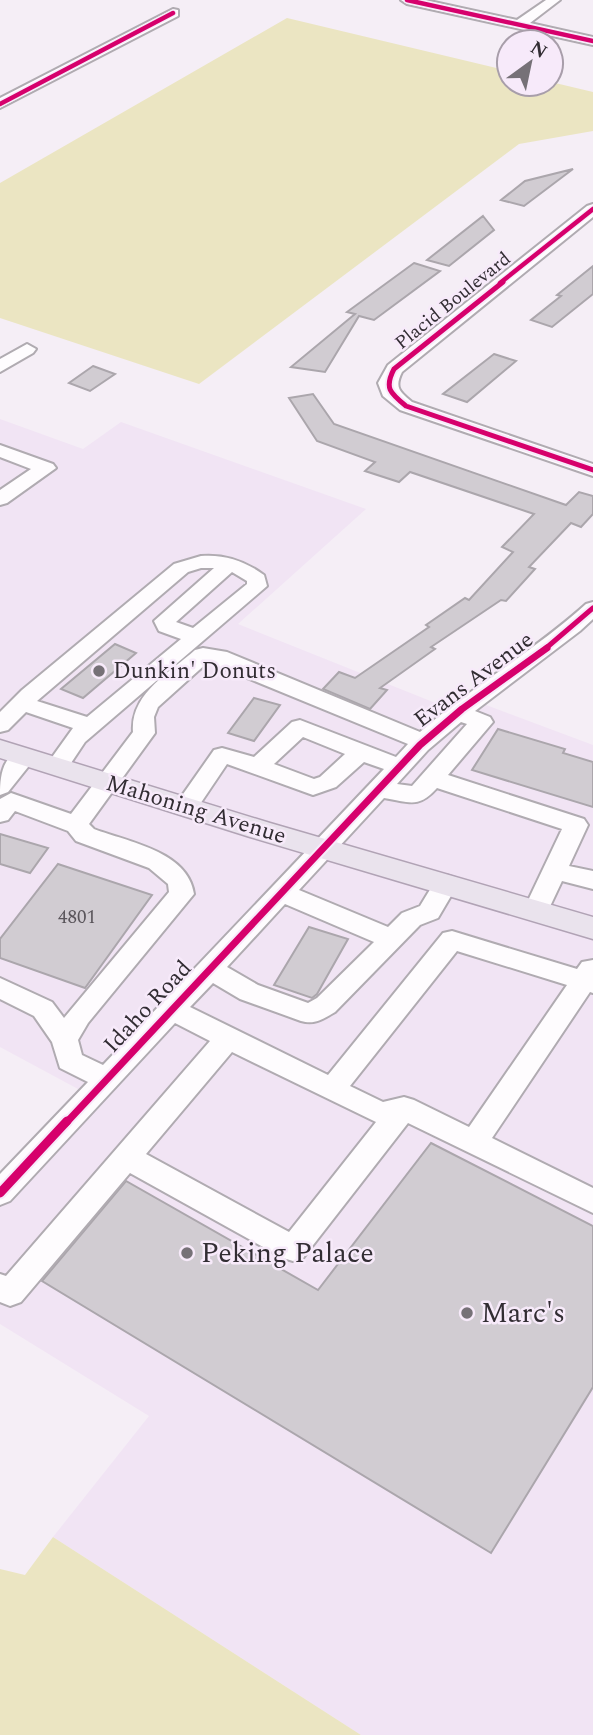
<svg xmlns="http://www.w3.org/2000/svg" width="593" height="1735" viewBox="0 0 593 1735" font-family="Spectral,serif">
	<style>
		.built { fill: #f1e4f4 }
		.green { fill: #ebe5c2 }
		.building { fill: #d1ccd2; stroke: #aba6ac; stroke-width: 2 }
		.lines { fill: none; stroke-linecap: round; stroke-linejoin: round }
		.minor-casing { stroke: #b0abb1; stroke-width: 4 }
		.major-casing { stroke: #b1a3b5; stroke-width: 3 }
		.minor { fill: #fefcfe; fill-rule: evenodd }
		.major { fill: #eae3ed; fill-rule: evenodd }
		.cycleway-far3-casing { stroke: #f7eafa; stroke-width: 7 }
		.cycleway-far2-casing { stroke: #f7eafa; stroke-width: 9 }
		.cycleway-far1-casing { stroke: #f7eafa; stroke-width: 11 }
		.cycleway-casing { stroke: #f7eafa; stroke-width: 13 }
		.cycleway-far3 { stroke: #d6006c; stroke-width: 4.5 }
		.cycleway-far2 { stroke: #d6006c; stroke-width: 5 }
		.cycleway-far1 { stroke: #d6006c; stroke-width: 7 }
		.cycleway { stroke: #d6006c; stroke-width: 9 }
		.poi-dot { fill: #767177; stroke: #f7eafa; stroke-width: 2.5 }
		.labels { text-anchor: middle; dominant-baseline: central; stroke-width: 5; stroke-linejoin: round; paint-order: stroke }
		.far-street-label { font-size: 19px; fill: #322d33; stroke: #f7eafa }
		.number-label { font-size: 19px; fill: #5a555b }
		.poi-label { font-size: 23px; fill: #322d33; stroke: #f7eafa; text-anchor: start }
		.street-label { font-size: 23px; fill: #322d33; stroke: #f7eafa }
		.near-poi-label { font-size: 28px; fill: #322d33; stroke: #f7eafa; text-anchor: start }
	</style>
	<rect width="100%" height="100%" fill="#f5eef6"/>
	<path class="built" d="M0,419L83,449L121,422L366,509L238,624L458,712L473,700L593,745V1735H361L53,1537L149,1416L0,1324V1193L91,1096L0,1047Z"/>
	<path class="green" d="M287,18L509,71V84H551V82L593,92V131L519,144L199,384L0,318V183Z
		M53,1537L361,1735H0V1569L25,1575Z"/>
	<path class="building" d="M573,169L524,206L501,200L525,181Z
		M483,216L494,230L449,266L427,260Z
		M414,263L440,271L374,320L359,316L325,372L291,367L355,314L347,312Z
		M593,266V294L552,327L531,320L561,296L557,295Z
		M494,354L516,361L467,402L443,394Z
		M93,366L115,374L90,391L69,383Z
		M313,394L334,424L566,505L579,492L593,496V514L581,527L571,523L529,567L535,569L506,601L501,600L431,647L435,649L380,688L387,690L370,709L323,689L339,672L355,678L429,627L426,625L465,598L469,600L513,552L502,547L534,514L410,472L399,482L365,471L375,462L317,441L289,398Z
		M115,644L136,653L83,698L61,689Z
		M254,698L280,705L254,741L228,733Z
		M498,729L565,749L563,753L593,762V807L472,770Z
		M0,834L48,848L30,873L0,864Z
		M58,864L152,895L85,988L0,958V939Z
		M309,927L348,939L317,994L312,998L274,985Z
		M431,1143L593,1226V1387L491,1553L42,1281L126,1181L318,1290Z"/>
	<g class="lines">
		<defs>
			<path id="minor" d="M401,0H425L517,20L546,0H560L530,23L593,37V45L407,4Z
				M173,9L178,10V16L0,108V98Z
				M593,204V217L402,372C394,388 400,392 412,402L593,464V476L400,410L383,396L378,383L388,365L587,206Z
				M27,344L36,349L33,353L0,372V359Z
				M0,445L53,464L56,468L7,503L0,505V490L31,469L0,457Z
				M201,556C224,554 245,561 264,575L267,586L85,742L65,772L57,775L49,772L45,767L73,728L26,712L8,730L0,732V712L22,690L174,564ZM201,568H214L154,621L159,631L181,639L87,717L37,701L188,572ZM232,572L247,581V584L193,628L176,622Z
				M593,602V619L580,631L475,711L490,717L493,722L448,775L584,819L588,825L569,866L593,871V889L562,881L545,917L536,920L527,917L523,911L562,829L437,788C418,809 410,802 384,798L299,890L388,927L402,913L420,906L437,878L446,875L455,878L458,884L438,918L420,925L335,1012C323,1019 315,1025 301,1021L240,999L213,983L190,1007L328,1075L443,933L452,931L577,969L582,962L593,960V993L590,992L492,1138L593,1188V1213L408,1123L303,1258L293,1261L283,1258L130,1173L21,1302L10,1306L0,1302V1274L6,1276L210,1041L175,1023L10,1201L0,1205V1174L88,1082L60,1068L52,1042L34,1016L0,999V978L52,1002L64,1018L169,892L168,884L149,868L76,841L68,831L15,811L8,820L0,822V799L11,793L71,814L133,732C130,694 169,673 195,650L203,648L227,652L420,732C473,686 534,651 586,604ZM208,662L408,744L396,757L300,720L292,722L254,757L222,748L214,750L174,807L178,813L186,815L194,813L227,764L313,795L336,787L364,762L384,769L103,1065L82,1055L78,1040L88,1023L194,894C188,851 128,842 94,829L89,824L155,733L154,717L158,707ZM461,722L467,724L412,786L397,784L428,750ZM303,737L345,754L320,777L314,779L274,764ZM285,904L374,942L317,998L308,1003L258,985L227,967ZM457,951L567,985L469,1127L414,1100L404,1097L383,1102L350,1086ZM232,1052L376,1122L289,1232L146,1154Z
				M24,749L32,752L36,757L8,792L0,795C0,776 2,755 24,749Z"/>
			<path id="major" d="M0,740L270,823L593,917V939L250,837L0,758Z"/>
		</defs>
		<use href="#minor" class="minor-casing"/>
		<use href="#major" class="major-casing"/>
		<use href="#minor" class="minor"/>
		<use href="#major" class="major"/>
		<defs>
			<path id="cycleway-far3" d="M407,0L593,41
				M0,104L173,13
				M500,283L593,209"/>
			<path id="cycleway-far2" d="M503,282L394,369C384,388 390,393 406,406L593,470
				M545,649L593,608"/>
			<path id="cycleway-far1" d="M66,1123L420,745L462,709L547,648"/>
			<path id="cycleway" d="M0,1193L67,1121"/>
		</defs>
		<use href="#cycleway-far3" class="cycleway-far3-casing"/>
		<use href="#cycleway-far2" class="cycleway-far2-casing"/>
		<use href="#cycleway-far1" class="cycleway-far1-casing"/>
		<use href="#cycleway" class="cycleway-casing"/>
		<use href="#cycleway-far3" class="cycleway-far3"/>
		<use href="#cycleway-far2" class="cycleway-far2"/>
		<use href="#cycleway-far1" class="cycleway-far1"/>
		<use href="#cycleway" class="cycleway"/>
	</g>
	<g class="poi-dot">
		<circle cx="99" cy="671" r="7"/>
		<circle cx="187" cy="1253" r="7"/>
		<circle cx="467" cy="1313" r="7"/>
	</g>
	<g class="labels">
		<g class="far-street-label">
			<text transform="translate(453 301) rotate(-39)">Placid Boulevard</text>
		</g>
		<g class="number-label">
			<text x="77" y="917">4801</text>
		</g>
		<g class="poi-label">
			<text x="113" y="671">Dunkin' Donuts</text>
		</g>
		<g class="street-label">
			<text transform="translate(474 680) rotate(-37)">Evans Avenue</text>
			<text transform="translate(196 810) rotate(17)">Mahoning Avenue</text>
			<text transform="translate(148 1007) rotate(-47)">Idaho Road</text>
		</g>
		<g class="near-poi-label">
			<text x="201" y="1253">Peking Palace</text>
			<text x="481" y="1313">Marc's</text>
		</g>
	</g>
	<g transform="translate(530 63) rotate(33)"><circle r="33" fill="#f7eafa" stroke="#a89eaa" stroke-width="2"/>
	<path d="M0-5L12 26L0 18L-12 26Z" fill="#767177"/>
	<text y="-10" font-size="19" font-weight="bold" text-anchor="middle" fill="#322d33">N</text>
	</g>
</svg>
